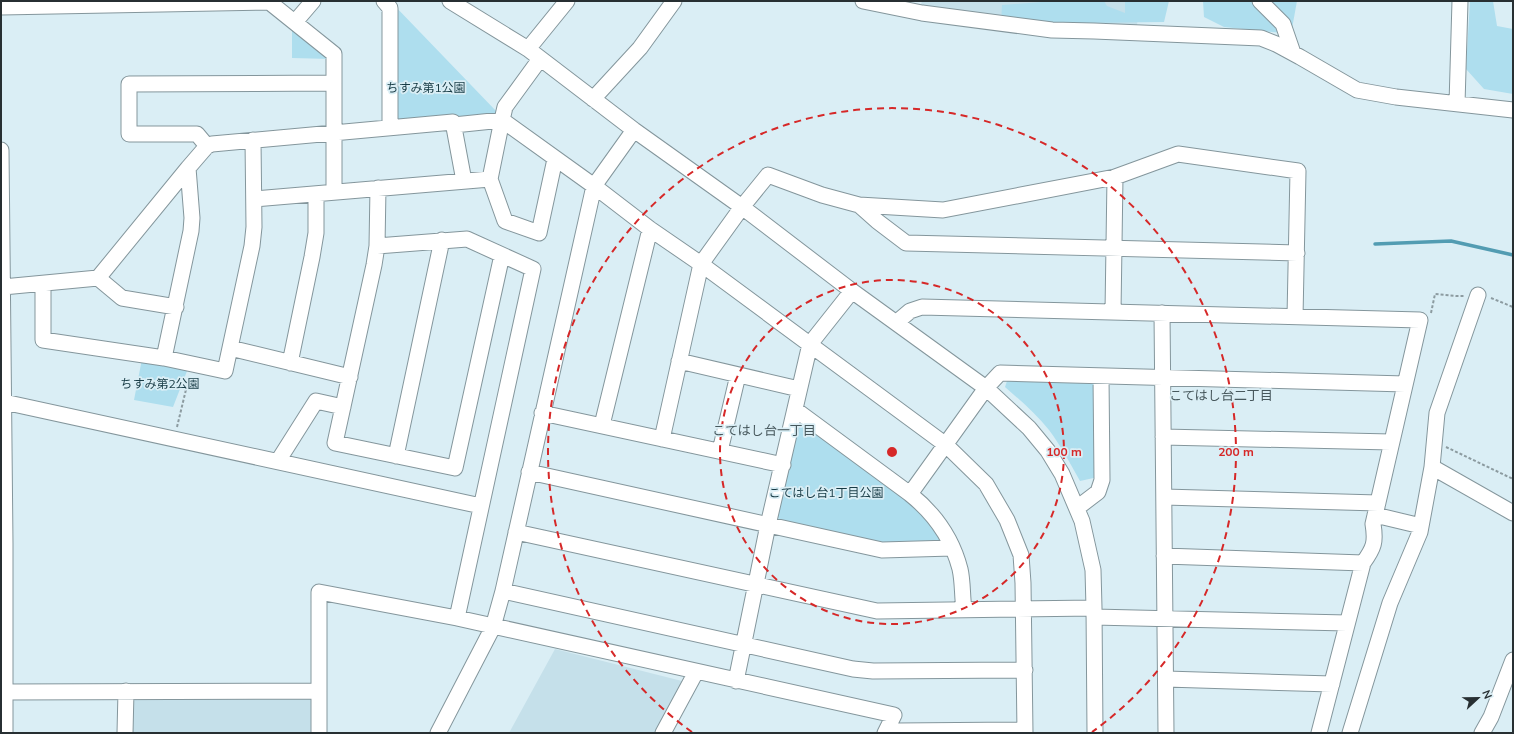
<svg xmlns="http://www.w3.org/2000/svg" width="1514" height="734" viewBox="0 0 1514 734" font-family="Mulish,'Noto Sans JP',sans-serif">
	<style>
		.built { fill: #c5e0ea }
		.green { fill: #aedeee }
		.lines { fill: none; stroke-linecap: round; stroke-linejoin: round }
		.stream { stroke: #529cb2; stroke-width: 3.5 }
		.minor-casing { stroke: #84969c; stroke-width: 17 }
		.path { stroke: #8c9ba0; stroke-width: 2; stroke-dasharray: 3 2; stroke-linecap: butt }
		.minor { stroke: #fff; stroke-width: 15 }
		.ring { fill: none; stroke: #d62828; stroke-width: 2; stroke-dasharray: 7 5 }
		.labels { text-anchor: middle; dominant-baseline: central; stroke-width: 3.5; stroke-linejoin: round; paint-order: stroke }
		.park-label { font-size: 12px; fill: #173b45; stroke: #daeef5 }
		.neighbourhood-label { font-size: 13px; fill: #47585d; stroke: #daeef5 }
		.centre { fill: #d62828; stroke: #daeef5; stroke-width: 2 }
		.ring-label { font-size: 12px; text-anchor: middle; font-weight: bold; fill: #d62828; stroke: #daeef5; stroke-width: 3.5; stroke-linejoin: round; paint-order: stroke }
	</style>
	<rect width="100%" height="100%" fill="#daeef5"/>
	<path class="built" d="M922,1H1139L1137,26L1053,27L920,8Z
		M555,649L682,681L655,733H509Z
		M133,697L311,698V733H132Z"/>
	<path class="green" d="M1055,1H1104L1107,6L1125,13V1H1169L1164,22L1001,24L1002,5Z
		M1203,1H1297L1291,34L1224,27L1204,17Z
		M1470,1H1493L1497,26L1513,29V94L1484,89L1466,69Z
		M392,3L497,112L494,118L397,122Z
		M292,28L331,59L292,58Z
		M142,359L189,366L173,407L134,400Z
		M1008,378L1093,379L1098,386V477L1080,481C1070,463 1061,446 1049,430C1036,414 1020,400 1005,387Z
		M805,425L913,504L943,540L940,545L879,546L781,525L778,517L796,429Z"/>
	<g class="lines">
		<path class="stream" d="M1375,244L1451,241L1513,255"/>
		<defs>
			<path id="minor" d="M268,1L334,54V192
				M384,1L390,8V127
				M450,1L528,49L634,130L742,207L852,291L986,388L1029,428L1048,451L1062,474L1082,521L1093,570L1094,608L1095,733
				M863,1L922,13L1052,30L1094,31L1261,38L1276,44L1300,57L1357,90L1396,97L1513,110
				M1260,1L1283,24L1293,53
				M1,7L269,2
				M295,22L313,1
				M528,49L567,1
				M540,59L505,107L502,120L490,179L505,221L539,233L555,159
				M593,99L640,48L674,1
				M1457,104L1460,1
				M454,125L502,120L594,186L650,229L701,264L946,445L986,484L1007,520L1021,555L1023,583L1025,733
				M207,146L197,134H129V84L334,83
				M1,150L5,543V733
				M378,188L377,246L374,265L335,443L455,468L502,255
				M254,199L490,179
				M859,205L877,221L906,243L1297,253
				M377,246L467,239L533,269L457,618
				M98,278L122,298L176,307
				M43,284V340L164,358L225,371L252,246L254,227L253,140
				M3,287L98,278L188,168L207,146L212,144L453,122L464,181
				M1113,312L1115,177
				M1162,313L1166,733
				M897,322L910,311L922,307L1420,320L1373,524C1376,542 1374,548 1363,563L1319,733
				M230,348L350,377
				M164,358L191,231L192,218L188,168
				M679,361L799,389
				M290,363L312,257L316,233V194
				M4,402L481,506
				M796,410L910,494C935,514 952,538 960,569C963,582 962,596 964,609
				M542,413L783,465
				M602,425L650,229
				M1163,437L1391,442
				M662,439L701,264L742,207L768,175L822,195L859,205L943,210L1115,177L1178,154L1298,171L1295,317
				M720,451L738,375
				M396,456L442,240
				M278,461L316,401L343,407
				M1432,467L1513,513
				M529,472L882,550L952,548
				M910,494L986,388L1000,373L1405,384
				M1164,497L1378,503
				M1077,508L1098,492L1102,480L1101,376
				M1375,515L1421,526
				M516,532L877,611L1094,608
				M1164,556L1363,563
				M503,591L853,669L873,671L1025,670
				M1094,617L1347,623
				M1166,679L1332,684
				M736,681L768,525L810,344L852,291
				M4,692L319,691
				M125,733L126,691
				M319,733V592L457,618L894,715L885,733
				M438,733L493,627L503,591L594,186L634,130
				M663,733L696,672
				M896,733L897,731L1025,730
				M1350,733L1390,603L1420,532L1432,467L1437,413L1478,295
				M1482,733L1491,717L1513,660"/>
		</defs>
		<use href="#minor" class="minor-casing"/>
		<path class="path" d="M1491,298L1513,307
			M1431,313L1435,294L1456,296H1465
			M177,427L189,377
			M1446,447L1513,479"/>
		<use href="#minor" class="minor"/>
	</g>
	<g class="ring">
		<circle cx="892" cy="452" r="172"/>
		<path d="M692 732A344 344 0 1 1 1092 732"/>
	</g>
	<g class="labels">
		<g class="park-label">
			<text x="426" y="87">ちすみ第1公園</text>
			<text x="160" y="383">ちすみ第2公園</text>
			<text x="826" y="492">こてはし台1丁目公園</text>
		</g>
		<g class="neighbourhood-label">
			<text x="1221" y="395">こてはし台二丁目</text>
			<text x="764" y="430">こてはし台一丁目</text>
		</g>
	</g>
	<circle cx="892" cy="452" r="6" class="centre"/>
	<g class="ring-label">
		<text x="1064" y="456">100 m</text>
		<text x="1236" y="456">200 m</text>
	</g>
	<rect width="1514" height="734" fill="none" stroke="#272f32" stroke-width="4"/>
	<g transform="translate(1478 698) rotate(68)" stroke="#daeef5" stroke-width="3" paint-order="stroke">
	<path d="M0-3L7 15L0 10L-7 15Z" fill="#272f32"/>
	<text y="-6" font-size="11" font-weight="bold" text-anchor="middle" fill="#272f32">N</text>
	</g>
</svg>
